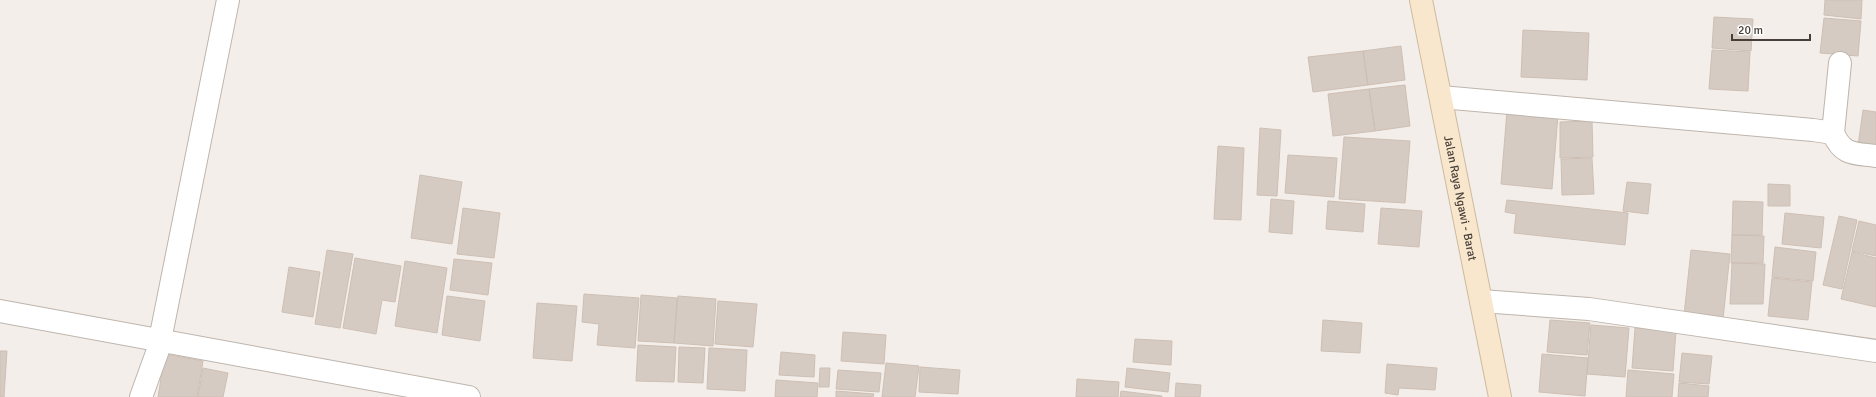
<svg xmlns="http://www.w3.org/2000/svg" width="1876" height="397" viewBox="0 0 1876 397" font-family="Signika,sans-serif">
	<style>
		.building { fill: #d6cbc3; stroke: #cebfb4 }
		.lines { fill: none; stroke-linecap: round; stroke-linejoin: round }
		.street-casing { stroke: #beb5ad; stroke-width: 24 }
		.secondary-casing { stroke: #ceb99e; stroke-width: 24 }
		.street { stroke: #fff; stroke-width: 22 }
		.secondary { stroke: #f9e7cd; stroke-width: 22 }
		.labels { text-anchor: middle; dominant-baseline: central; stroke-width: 3; stroke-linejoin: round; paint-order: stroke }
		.street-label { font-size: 12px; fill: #463e38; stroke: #fff }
	</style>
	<rect width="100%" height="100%" fill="#f3eee9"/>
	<path class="building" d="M1825,0H1862L1861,19L1824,15Z
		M1714,17L1753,19L1751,51L1712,48Z
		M1824,18L1861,21L1858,56L1820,53Z
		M1523,30L1589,33L1587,80L1521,77Z
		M1401,46L1405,80L1368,85L1363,51Z
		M1712,50L1750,52L1748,91L1709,89Z
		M1363,51L1368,85L1313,92L1308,57Z
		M1405,85L1410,126L1375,131L1369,89Z
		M1369,89L1375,131L1333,136L1328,94Z
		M1863,110L1876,112V155L1857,153Z
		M1507,111L1558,115L1552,189L1501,184Z
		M1592,121L1593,157L1560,158V122Z
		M1260,128L1281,130L1277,196L1257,195Z
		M1344,137L1410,141L1405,203L1339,199Z
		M1218,146L1244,148L1241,220L1214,219Z
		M1288,155L1337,158L1334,197L1285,193Z
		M1592,158L1594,194L1562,195L1561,159Z
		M420,175L462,182L452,244L411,238Z
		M1627,182L1651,184L1648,214L1623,211Z
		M1768,184L1790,185V206H1768Z
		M1271,199L1294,201L1292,234L1269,232Z
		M1507,200L1628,213L1625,245L1514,233L1516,214L1505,212Z
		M1328,201L1365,204L1363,232L1326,229Z
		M1733,201L1763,202L1762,235H1732Z
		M463,208L500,213L494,258L457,254Z
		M1381,208L1422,211L1419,247L1378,244Z
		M1785,213L1824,217L1821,248L1782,244Z
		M1839,216L1857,220L1842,289L1823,285Z
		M1859,221L1876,225V256L1852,251Z
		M1732,235L1764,236L1763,263H1731Z
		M1775,247L1816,252L1813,281L1772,277Z
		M327,250L353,254L340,328L315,324Z
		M1691,250L1730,254L1723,319L1684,315Z
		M1852,252L1876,258V307L1841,299Z
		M355,258L401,266L395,302L382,300L376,334L343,328Z
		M454,259L492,263L488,295L450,290Z
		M405,261L447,268L437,333L395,326Z
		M1732,263L1765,264L1763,304H1730Z
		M289,267L320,272L313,317L282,312Z
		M1772,278L1812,282L1808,320L1768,316Z
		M584,294L639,298L635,348L597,345L599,324L582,322Z
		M641,295L677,298L674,343L638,341Z
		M447,296L485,301L480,341L442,335Z
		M678,296L716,299L713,346L674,343Z
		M718,301L757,304L753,347L715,344Z
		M537,303L577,306L572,361L533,358Z
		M1323,320L1362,323L1360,353L1321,351Z
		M1550,320L1590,323L1587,355L1547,352Z
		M1591,325L1629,328L1625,377L1587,374Z
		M1635,328L1676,331L1673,371L1632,368Z
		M843,332L886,335L884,364L841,361Z
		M1135,339L1172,341L1171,365L1133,362Z
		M638,345L676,347L674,382L636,381Z
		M679,347L705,348L703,383L678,382Z
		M709,348L747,350L745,391L707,389Z
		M0,351H7L4,397H0Z
		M781,352L815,355L814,377L779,375Z
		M1682,353L1712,356L1709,384L1679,382Z
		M165,354L203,361L197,397H158Z
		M1542,354L1588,358L1585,396L1539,392Z
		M886,363L919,366L915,397H882Z
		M1387,364L1437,368L1435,390L1399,388L1398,395L1385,393Z
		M920,367L960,370L958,394L919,392Z
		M203,368L228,373L223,397H198Z
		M820,368H830L829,387H819Z
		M1127,368L1170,373L1168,392L1125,387Z
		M838,370L881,373L879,392L836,389Z
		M1628,370L1674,374L1672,397H1626Z
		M1077,379L1119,382L1118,397H1076Z
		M776,380L818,383L817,397H775Z
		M1176,383L1201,385L1200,397H1175Z
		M1679,383L1709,386L1708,397H1678Z
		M836,391L874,394L873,397H836Z
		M1121,391L1162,396V397H1120Z"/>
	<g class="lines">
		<defs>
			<path id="street" d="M1441,97L1813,130L1833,133C1843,156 1854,153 1876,156
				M1833,133L1840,63
				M1481,301L1589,309L1876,351
				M0,311L469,397
				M141,397L158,350L228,0"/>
			<g id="secondary">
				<path id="s1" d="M1421,0L1500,397"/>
			</g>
		</defs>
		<use href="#street" class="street-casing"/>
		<use href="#secondary" class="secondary-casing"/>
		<use href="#street" class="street"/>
		<use href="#secondary" class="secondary"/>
	</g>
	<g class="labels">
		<g class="street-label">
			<text stroke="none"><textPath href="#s1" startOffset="202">Jalan Raya Ngawi - Barat</textPath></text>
		</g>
	</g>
	<path d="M1732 34v6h78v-6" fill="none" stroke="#463e38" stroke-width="2"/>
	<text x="1738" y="34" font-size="12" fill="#463e38" stroke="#ffffff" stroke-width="3" paint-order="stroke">20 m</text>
</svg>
